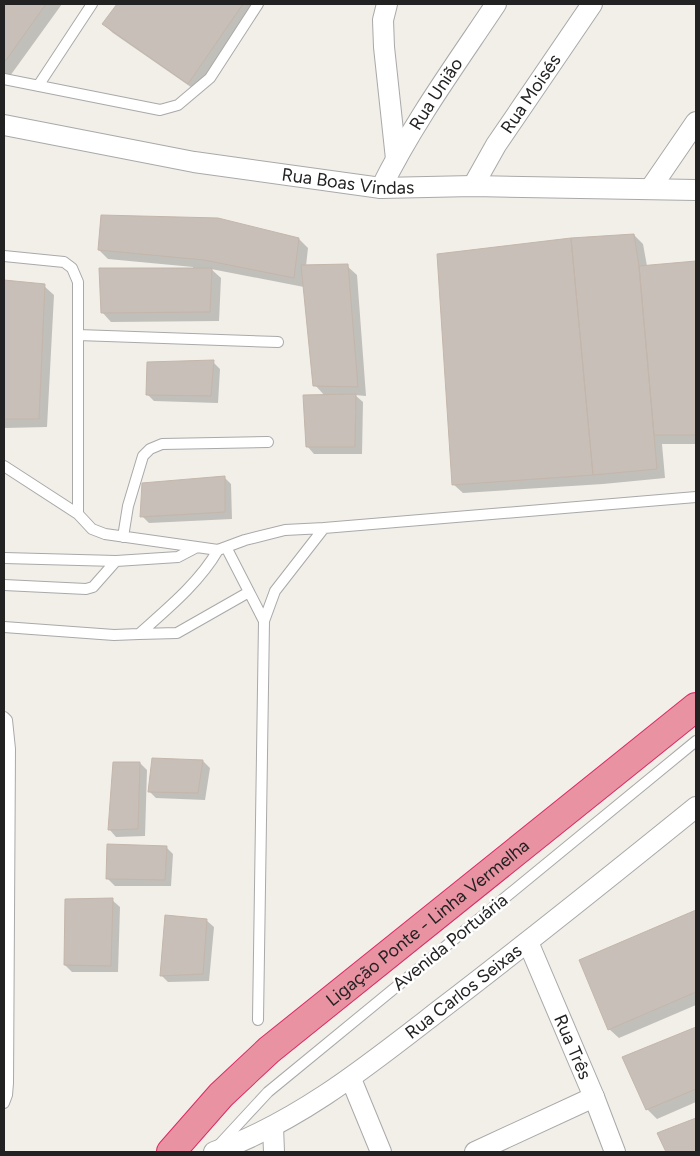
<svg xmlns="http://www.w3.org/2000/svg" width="700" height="1156" viewBox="0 0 700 1156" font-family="Figtree,sans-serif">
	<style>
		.shadow { fill: #0003 }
		.building { fill: #c7bfb8; stroke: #c4b6ab }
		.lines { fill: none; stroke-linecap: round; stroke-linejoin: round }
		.service-casing { stroke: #a9a9a9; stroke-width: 12 }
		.minor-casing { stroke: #a9a9a9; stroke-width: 22 }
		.motorway-casing { stroke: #dc2a67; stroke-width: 30 }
		.service { stroke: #fff; stroke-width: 10 }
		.minor { stroke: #fff; stroke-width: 20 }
		.motorway { stroke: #e892a2; stroke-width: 28 }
		.labels { text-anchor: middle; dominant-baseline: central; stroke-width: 5; stroke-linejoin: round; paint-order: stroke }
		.street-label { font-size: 18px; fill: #222; stroke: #fff }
	</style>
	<rect width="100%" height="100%" fill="#f2efe9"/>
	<path class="shadow" d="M4,4H62L10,76L4,74Z
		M118,4H258L198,92L113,33L103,24Z
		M634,235L643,244L647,266L696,263V444H662L665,478L603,484L463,493L453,484Z
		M299,239L308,248L306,266H347L357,275L366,396L355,395L363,402L362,454H314L307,446L325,396L315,385L304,287L211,269L221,278L219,321L111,322L102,312L193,269V267L108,259L99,250Z
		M4,281L44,286L54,295L47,427L4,428Z
		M213,362L220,369L218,403L154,401L147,394Z
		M224,477L231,484L232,519L149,523L142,516Z
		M203,761L210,768L205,800L156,798L149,791Z
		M140,763L147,770L145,836L116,837L109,829Z
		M166,847L173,854L171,886H115L108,879Z
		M112,900L120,907L118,972H72L65,965Z
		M696,911V1005L619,1038L609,1029L580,961Z
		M206,920L214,927L209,981L168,982L161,975Z
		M696,1028V1102L657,1119L647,1109L624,1058Z
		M696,1120V1152H667L659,1134Z"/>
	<path class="building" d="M4,4H46L4,63Z
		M117,4H243L188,84L102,24Z
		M101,215L218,218L299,238L294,278L204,260L98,250Z
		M634,234L639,266L657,469L593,475L571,238Z
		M571,238L593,475L452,485L437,254Z
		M696,261V435H654L639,266Z
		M348,264L358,387L313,386L301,265Z
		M99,268H212L210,312L101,313Z
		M4,280L45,284L39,419H4Z
		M214,360L211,396L146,395L147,362Z
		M356,394L355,447H306L303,395Z
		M225,476V512L140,517L142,483Z
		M152,758L203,760L198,793L148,792Z
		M113,762H140L138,829L108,830Z
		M107,844L167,846L165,880L106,879Z
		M113,898L111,966L64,965L65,899Z
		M696,910V992L608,1030L579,960Z
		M165,915L207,919L203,974L160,976Z
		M696,1027V1089L646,1110L622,1057Z
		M696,1118V1152H666L657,1133Z"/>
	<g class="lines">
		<defs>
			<path id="service" d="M4,79L160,110L178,105L210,78L258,4
				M38,86L92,4
				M4,256L64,262L72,268L78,282V514L92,529L105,534L218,550
				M78,335L278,342
				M4,466L78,514
				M123,537L128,506L143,456L150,449L162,444L268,442
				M226,547L264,621
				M4,558L116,561L178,557L197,547
				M4,585L86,589L93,587L116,561
				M4,627L114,635L139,634C167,609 199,583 218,550L245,540L285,530L324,528L696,497
				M139,634L177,633L249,592
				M4,717L7,720L10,749L8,1083L7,1095L4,1103
				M258,1020L264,621L275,591L324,528
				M219,1145L268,1092L696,741"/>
			<g id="minor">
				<path d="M387,4L383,20L384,47L396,159"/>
				<path id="s1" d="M4,125L194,162L381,188L473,186L696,190"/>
				<path id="s2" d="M473,186L496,145L592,4"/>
				<path id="s3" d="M381,188C413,123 456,64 496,4"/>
				<path d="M650,189L696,122"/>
				<path id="s4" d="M528,942L594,1097L615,1152"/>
				<path d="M351,1079L381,1152"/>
				<path d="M273,1127L274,1152"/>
				<path id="s5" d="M214,1152C299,1122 370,1064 441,1009C527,943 612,875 696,807"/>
				<path d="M475,1152L594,1097"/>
			</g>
			<g id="motorway">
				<path id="s6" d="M171,1152L221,1095L269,1050L696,707"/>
			</g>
		</defs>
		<use href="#service" class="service-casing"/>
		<use href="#minor" class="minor-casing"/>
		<use href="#motorway" class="motorway-casing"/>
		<use href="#service" class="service"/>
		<use href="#minor" class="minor"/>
		<use href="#motorway" class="motorway"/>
	</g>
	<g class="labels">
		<g class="street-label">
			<text stroke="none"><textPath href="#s2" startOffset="109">Rua Moisés</textPath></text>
			<text stroke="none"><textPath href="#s3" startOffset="109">Rua União</textPath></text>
			<text stroke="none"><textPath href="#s1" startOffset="349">Rua Boas Vindas</textPath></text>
			<text stroke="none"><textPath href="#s6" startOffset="345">Ligação Ponte - Linha Vermelha</textPath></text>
			<text transform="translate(450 942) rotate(-39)">Avenida Portuária</text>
			<text stroke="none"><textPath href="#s5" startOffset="298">Rua Carlos Seixas</textPath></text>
			<text stroke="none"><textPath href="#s4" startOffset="114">Rua Três</textPath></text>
		</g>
	</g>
	<rect width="700" height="1156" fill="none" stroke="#222222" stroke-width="10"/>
</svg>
